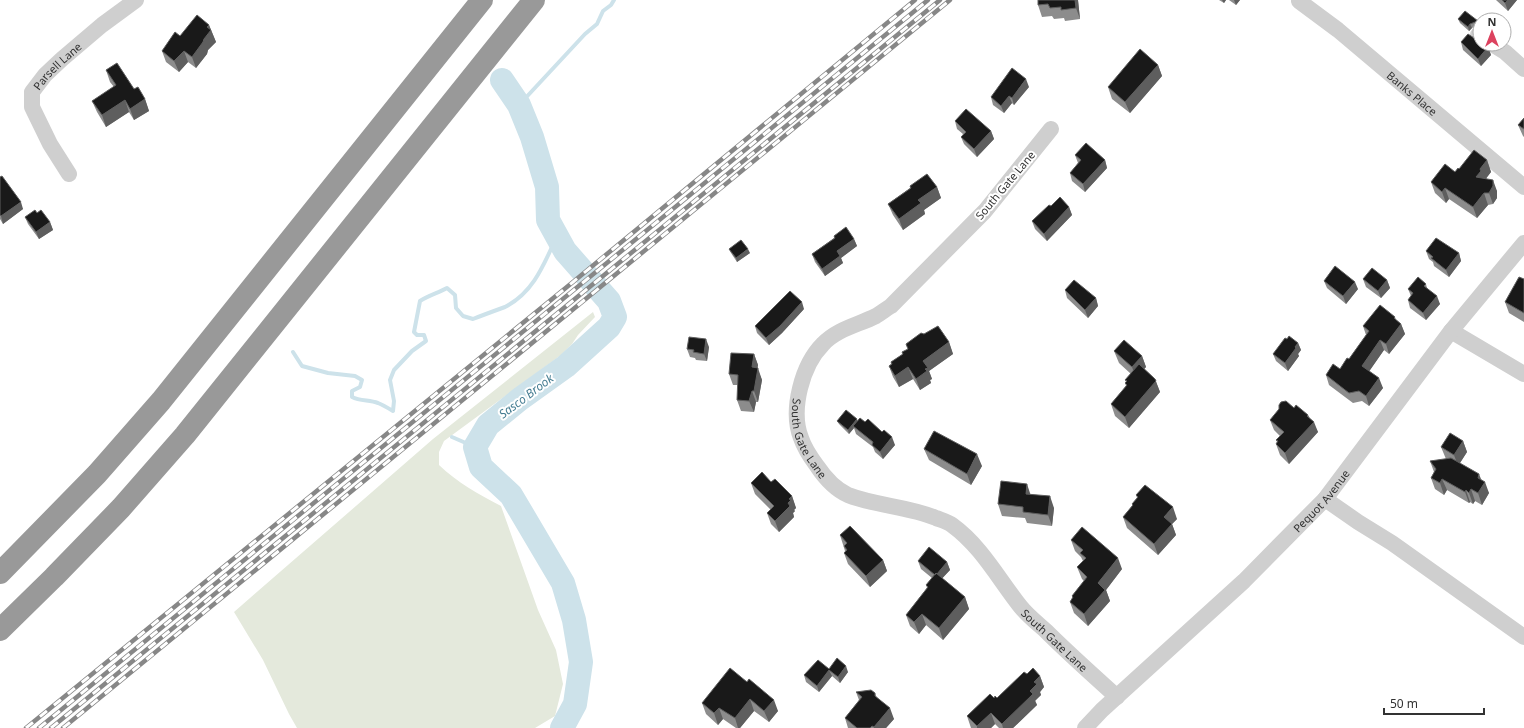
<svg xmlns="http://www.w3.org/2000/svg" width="1524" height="728" viewBox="0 0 1524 728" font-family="'Noto Sans',sans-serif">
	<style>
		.green { fill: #e4e9dc }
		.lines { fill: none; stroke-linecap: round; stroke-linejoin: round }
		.stream { stroke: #cde2ea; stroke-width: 4 }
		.river { stroke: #cde2ea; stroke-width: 24 }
		.minor { stroke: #cfcfcf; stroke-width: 16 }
		.highway { stroke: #999; stroke-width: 22 }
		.rail-casing { stroke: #878787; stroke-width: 4.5 }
		.rail { stroke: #fff; stroke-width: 3; stroke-dasharray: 9; stroke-linecap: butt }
		.wall { fill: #8c8c8c }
		.shaded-wall { fill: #5e5e5e }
		.building { fill: #191919; stroke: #5e5e5e }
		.labels { text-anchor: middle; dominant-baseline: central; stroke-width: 4; stroke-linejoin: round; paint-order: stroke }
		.street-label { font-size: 11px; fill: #323232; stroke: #fff }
		.water-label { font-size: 12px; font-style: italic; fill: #447c91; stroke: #fff }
	</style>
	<rect width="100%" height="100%" fill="#fff"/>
	<path class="green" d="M593,312L595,317L578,335L572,344L561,355L444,441L439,452V465C458,483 478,494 501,506L538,610L556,650L563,684L555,716L535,728H297L289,714L263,660L234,612L433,439Z"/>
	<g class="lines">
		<path class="stream" d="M519,105L585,34L597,24L603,11L611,5L614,0
			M293,352L302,366L328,373L355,376L362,380L360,387L352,391V397C360,401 369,400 378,403C383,405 388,408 393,411L394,401L390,380L394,370L412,351L426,341L424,335H417L414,332L420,301C429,295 438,293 447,288L455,295L456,308L463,316L473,319C483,315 494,311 505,307C534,292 544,264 557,236
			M452,437L475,447"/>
		<path class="river" d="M502,80L519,105L532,137L547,187L548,220L565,251L609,301L615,317L609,327L566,366L520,399L488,425L475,447L481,467L511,495L563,583L574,620L581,662L575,704L562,728"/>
		<g class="minor">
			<path id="s1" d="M1299,1L1338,30L1524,187"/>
			<path d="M1478,35L1480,37"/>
			<path d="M1492,44L1505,52L1524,69"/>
			<path id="s2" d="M1051,129L985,211L891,306C886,309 881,313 876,316C858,325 837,329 823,344C802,365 790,410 801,438C804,447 811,458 817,466C825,478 835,489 848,495C876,506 908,506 936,518C941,520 948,522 952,525C981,546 998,578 1020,606C1027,615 1037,623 1046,631C1069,654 1093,675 1117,697"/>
			<path id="s3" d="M69,174L50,144L32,107V92L45,75L62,59L102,25L136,0"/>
			<path d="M1451,331L1524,374"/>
			<path d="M1325,499L1358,522L1392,543L1524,637"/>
			<path id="s4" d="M1085,728L1102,710L1244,581L1325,499L1451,331L1524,243"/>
		</g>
		<path class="highway" d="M0,573L97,474L161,401L482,0
			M0,630L54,577L121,508L185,435L534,0"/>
		<defs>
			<path id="rail" d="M26,728L573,282L915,0
				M39,728L928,0
				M51,728L940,0
				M63,728L950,0"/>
		</defs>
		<use href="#rail" class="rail-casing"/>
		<use href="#rail" class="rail"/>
	</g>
	<path class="wall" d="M1038,0H1078L1080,19L1065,21L1064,18L1054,19L1052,16L1042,17L1038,5Z
		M1219,0H1226L1224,3Z
		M1229,0H1240L1236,5Z
		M1496,0H1517L1508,11Z
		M1458,19L1478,21L1479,24L1472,28L1469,31L1460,23Z
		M209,25L216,42L208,50L207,54L196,68L188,62L179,72L166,62L162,51L180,36Z
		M1461,42L1488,47L1491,55L1481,66L1463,50Z
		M1158,65L1162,76L1130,113L1112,99L1108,87Z
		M106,70L134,89L145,99L149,111L134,120L129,112L106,127L97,112L92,101L114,87L110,82Z
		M1029,87L1014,105L1012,103L1004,113L993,105L991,97Z
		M1524,118V137L1523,136L1518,125Z
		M955,121L991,131L994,139L977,157L964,144L961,137L963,134L957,129Z
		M1075,155L1105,160L1107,168L1085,192L1072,181L1070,173L1078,163Z
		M1487,160L1491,172L1486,178L1497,191V198L1493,204L1488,205L1477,218L1449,199L1446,203L1435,193L1431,182L1455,172L1459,169Z
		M0,177L23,209L3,224L0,219Z
		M910,186L937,187L941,198L924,210L925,214L903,230L893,215L888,204L910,188Z
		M1051,206L1069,207L1072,215L1047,241L1035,229L1032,221Z
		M37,213L50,222L53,230L39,239L28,224L25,217Z
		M834,236L854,239L857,246L841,258L843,263L825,276L815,262L812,254L834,238Z
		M729,249L750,253L737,262L731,253Z
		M1426,251L1459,253L1461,261L1449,277L1434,266L1433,262L1429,259Z
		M1363,279L1387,280L1390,288L1381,298L1366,287Z
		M1524,279V322L1509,313L1505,302Z
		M1324,281L1358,289L1346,304L1327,288Z
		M1426,284L1427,288L1440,304L1426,320L1410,308L1408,300L1411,296L1408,289Z
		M1065,290L1096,298L1098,306L1088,318L1067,298Z
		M804,309L782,333L769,345L757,333L755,326Z
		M1395,317L1396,320L1401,324L1405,334L1389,354L1384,350L1369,371L1383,388L1369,406L1362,401L1353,403L1329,385L1326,375L1340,369L1349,359L1366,335L1363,326Z
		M1287,339L1298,343L1301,350L1298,354L1299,356L1288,371L1276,361L1273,354Z
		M949,342L953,354L929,371L932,379L930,380L931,383L920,390L913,379L899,387L893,377L889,366L891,364V362L903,354L902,352Z
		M709,347L707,361L696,360L695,358L690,357L687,349Z
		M1114,351L1142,356L1146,367L1144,369L1155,379L1160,392L1129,428L1115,416L1111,404L1126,386L1125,383L1126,382L1125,380L1131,374L1119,363Z
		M754,354L758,365L757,368L762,380L758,402H756L754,412L741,411L737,400L738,385H733L729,374Z
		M1294,408L1308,415L1318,432L1289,464L1280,455L1276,444L1277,442L1276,440L1280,436L1274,430L1270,420Z
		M837,421H857L895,445L883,459L875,452L873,447L856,434L854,428L849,434L839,424Z
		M1463,441L1467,452L1460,463L1481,480L1489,493L1482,505L1475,501L1473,504L1470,502L1469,503L1447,490L1444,495L1435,489L1431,478L1434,472L1430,461L1446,459L1441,447Z
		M924,449L982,466L971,485L929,460Z
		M771,482L792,496L796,508L794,510L795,511L793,513L794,517L779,532L771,524L767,513L771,510L755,494L751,483Z
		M1031,494L1054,508L1052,526L1027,523L1025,518L1002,516L998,504Z
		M1136,495L1177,519L1172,524L1176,535L1158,555L1127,528L1123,517L1132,506V504L1137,498Z
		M840,535L883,560L887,571L870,587L848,564L844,553L845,551Z
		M1071,540L1122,569L1106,590L1110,601L1088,626L1074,613L1070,602L1073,598L1072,596L1084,581L1082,579L1077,567L1083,561L1081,557L1075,551Z
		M918,561L947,562L950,570L942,578L965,597L969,609L943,640L926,625L919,634L910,626L906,615L927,588L926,585L932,578L921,569Z
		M829,669L848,672L840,683L832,676L819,692L806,682L804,675Z
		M1027,674L1040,676L1044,687L1040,692L1041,695L1035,700L1037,705L1013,728H999L995,724L991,728H971L967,716L994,698H997Z
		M747,682L778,711L769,722L754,711L740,728H736L723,719L718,725L706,714L702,703Z
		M856,692L875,693L876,696L894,719L886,728H848L845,718L859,700Z"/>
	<path class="shaded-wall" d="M1075,0H1078L1080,19L1076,8Z
		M1222,0H1226L1224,3Z
		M1234,0H1240L1236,5Z
		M1508,0H1517L1508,11L1505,3Z
		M1470,24L1472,28L1469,31L1468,27Z
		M209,25L216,42L208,50L207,54L196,68L192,57L204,39L207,27Z
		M1488,47L1491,55L1481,66L1478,59Z
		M184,51L188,62L179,72L174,61Z
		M1158,65L1162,76L1130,113L1125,102Z
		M1026,79L1029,87L1014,105L1012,98Z
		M1009,96L1012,103L1004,113L1001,106Z
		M145,99L149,111L134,120L130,109Z
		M125,100L129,112L106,127L102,115Z
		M991,131L994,139L977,157L974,149Z
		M1105,160L1107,168L1085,192L1083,184Z
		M1487,160L1491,172L1485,180L1476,177L1480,169Z
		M1493,180L1497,191V198L1493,204L1489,193Z
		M937,187L941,198L924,210L925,214L903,230L899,219L918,200Z
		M1445,188L1449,199L1446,203L1442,192Z
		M1484,193L1488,205L1477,218L1473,207Z
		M21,202L23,209L3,224L1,216Z
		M1069,207L1072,215L1047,241L1044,234Z
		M50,222L53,230L39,239L36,232Z
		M854,239L857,246L841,258L843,263L825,276L822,269L837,251Z
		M748,249L750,253L737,262L736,258Z
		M1459,253L1461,261L1449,277L1446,270Z
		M1387,280L1390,288L1381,298L1378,291Z
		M1355,282L1358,289L1346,304L1343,296Z
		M1437,296L1440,304L1426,320L1423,313Z
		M1096,298L1098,306L1088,318L1085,310Z
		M802,302L804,309L782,333L769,345L766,338Z
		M1401,324L1405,334L1389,354L1386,344Z
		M706,339L709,347L707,361L704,354Z
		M1380,340L1384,350L1366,376L1362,366Z
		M949,342L953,354L929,371L932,379L930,380L931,383L920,390L916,379L923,361Z
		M1298,343L1301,350L1298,354L1299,356L1288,371L1285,363Z
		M754,354L758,365L757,372L758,368L762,380L758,402L754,391L752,367Z
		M1142,356L1146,367L1136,378L1132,367Z
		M908,367L913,379L899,387L895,376Z
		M1379,378L1383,388L1369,406L1366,396Z
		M1155,379L1160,392L1129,428L1125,417Z
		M752,391L756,402L754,412L749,401Z
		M1308,415L1311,425L1314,422L1318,432L1289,464L1285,453Z
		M857,419L858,423L853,426L854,428L849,434L848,430Z
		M892,437L895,445L883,459L880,452Z
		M1463,441L1467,452L1458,466L1454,455Z
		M977,454L982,466L971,485L967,474Z
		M1479,474L1483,484L1485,482L1489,493L1482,505L1478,493V478Z
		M1442,479L1447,490L1444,495L1440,483Z
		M1027,484L1031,496L1026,494Z
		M1471,489L1475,501L1473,504L1469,493Z
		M1466,490L1470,502L1469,503L1465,492Z
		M792,496L796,508L794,510L795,511L793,513L794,517L779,532L775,521L788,503L789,499Z
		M1050,496L1054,508L1052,526L1048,515Z
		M1173,507L1177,519L1172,524L1176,535L1158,555L1154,544L1164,517Z
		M1118,558L1122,569L1106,590L1110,601L1088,626L1084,614L1098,583Z
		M883,560L887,571L870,587L866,576Z
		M947,562L950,570L938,583L935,576Z
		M965,597L969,609L943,640L939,628Z
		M922,614L926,625L919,634L914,622Z
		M846,666L848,672L840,683L838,677Z
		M829,670L832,676L819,692L817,686Z
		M1040,676L1044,687L1040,692L1041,695L1035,701L1037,705L1013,728H1003L1002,724L1030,691L1034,682Z
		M750,699L754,711L740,728H738L735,718Z
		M774,700L778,711L769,722L764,711Z
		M719,708L723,719L718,725L714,713Z
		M890,708L894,719L886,728H874V727Z
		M991,713L995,724L991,728H977V726Z"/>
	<path class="building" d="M1038,0H1075L1076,8L1061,10V7L1050,8L1048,4L1038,5Z
		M1502,0H1508L1505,3Z
		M1465,11L1478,21L1470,24L1468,27L1458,19Z
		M197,15L209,25L207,27L211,30L204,39L203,42L192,57L184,51L174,61L162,51L175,32L180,36Z
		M1468,34L1474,38L1479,39H1480V44H1485L1488,47L1478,59L1461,42Z
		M1140,49L1158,65L1125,102L1108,87Z
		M117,63L134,89L138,87L145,99L130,109L125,100L102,115L92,101L116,85L106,70Z
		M1012,68L1026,79L1012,98L1009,96L1001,106L991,97Z
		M966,109L991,131L974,149L961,137L966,132L955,121Z
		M1524,118V129L1518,125Z
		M1086,143L1105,160L1083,184L1070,173L1081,160L1075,155Z
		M1474,150L1487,160L1480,169L1481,171L1476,177L1493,180V186L1489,193H1484L1473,207L1445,188L1442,192L1431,182L1445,164L1455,172L1458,168L1459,169Z
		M927,174L937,187L918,200L921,203L899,219L888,204L911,188L910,186Z
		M2,176L21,202L1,216L0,215V177Z
		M1060,197L1069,207L1044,234L1032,221L1049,205L1051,206Z
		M35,210L37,213L41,210L50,222L36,232L25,217Z
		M846,227L854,239L837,251L840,256L822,269L812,254L835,238L834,236Z
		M1436,238L1459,253L1446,270L1431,258L1433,257L1426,251Z
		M741,240L748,249L736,258L729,249Z
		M1335,266L1355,282L1343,296L1324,281Z
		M1372,268L1387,280L1378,291L1363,279Z
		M1418,277L1426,284L1424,286L1437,296L1423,313L1408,300L1413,293L1408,289Z
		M1519,277L1524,279V313L1505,302Z
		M1074,280L1096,298L1085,310L1065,290Z
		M790,291L802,302L780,326L766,338L755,326Z
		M1380,305L1395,317L1394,318L1401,324L1386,344L1380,340L1362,366L1379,378L1366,396L1359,391L1349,393L1326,375L1333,364L1340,369L1347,358L1349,359L1369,331L1363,326Z
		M938,326L949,342L923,361L928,368L925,369L927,371L916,379L908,367L895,376L889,366L892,364L891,362L903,354L902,352L908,349L906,344L921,333L924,334Z
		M1289,336L1298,343L1295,347L1296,348L1285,363L1273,354L1285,338L1287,339Z
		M689,337L706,339L704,354L693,352L694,350L687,349Z
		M1124,340L1142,356L1132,367L1114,351Z
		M731,353L754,354L752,367L758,368L754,391H752L749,401L737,400L738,375L729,374Z
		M1139,364L1155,379L1156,381L1125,417L1111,404L1127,385L1125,383L1127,381L1125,380Z
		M1286,401L1294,408L1296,405L1308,415L1307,416L1314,422L1285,453L1276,444L1278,441L1276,440L1284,432L1270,420L1279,409V405L1281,402Z
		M846,410L857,419L848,430L837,421Z
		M860,418L865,422L868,419L882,432L884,430L892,437L880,452L872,445L873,442L853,426Z
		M934,431L977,454L967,474L924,449Z
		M1450,433L1463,441L1454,455L1441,447Z
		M1451,458L1479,474L1478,478L1485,482L1478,493L1471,489L1469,493L1466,490L1465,492L1442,479L1440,483L1431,478L1436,469L1430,461Z
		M762,472L771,482L775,479L792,496L789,499L791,500L788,503L790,506L775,521L767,513L774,506L751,483Z
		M1001,481L1027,484L1026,494L1050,496L1048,515L1023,512V507L998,504Z
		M1145,485L1173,507L1164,517L1172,524L1154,544L1123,517L1133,505L1132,504L1138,497L1136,495Z
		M850,526L883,560L866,576L844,553L847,550L844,546L847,543L840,535Z
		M1082,527L1118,558L1098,583L1105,590L1084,614L1070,602L1073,597L1072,596L1087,577L1077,567L1086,558L1080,553L1083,550L1071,540Z
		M929,547L947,562L937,574L936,573L935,575L918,561Z
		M936,573L965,597L939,628L922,614L914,622L906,615L928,587L926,585Z
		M837,658L846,666L838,677L829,670L817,686L804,675L818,660L829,669Z
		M730,668L747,682L749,679L774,700L764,711L750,699L735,718L719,708L714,713L702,703Z
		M1033,668L1040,676L1034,682L1037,684L1030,691L1033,694L1002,724L991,713L977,726L967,716L990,694L994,698L995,696L997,698L1022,674L1024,672L1027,674Z
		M871,690L875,693V696L890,708L874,727L872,726L870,728H857L845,718L862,697L856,692Z"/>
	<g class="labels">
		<g class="street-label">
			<text stroke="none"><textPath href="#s3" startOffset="128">Parsell Lane</textPath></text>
			<text stroke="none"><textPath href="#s1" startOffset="146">Banks Place</textPath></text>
			<text transform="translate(1005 185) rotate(-50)">South Gate Lane</text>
			<text stroke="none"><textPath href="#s2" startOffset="421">South Gate Lane</textPath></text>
			<text stroke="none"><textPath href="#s4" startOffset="328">Pequot Avenue</textPath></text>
			<text stroke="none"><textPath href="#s2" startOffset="757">South Gate Lane</textPath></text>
		</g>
		<g class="water-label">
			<text transform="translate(526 396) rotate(-37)">Sasco Brook</text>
		</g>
	</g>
	<g transform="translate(1492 32)"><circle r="19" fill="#ffffff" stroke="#adadad"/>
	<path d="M0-3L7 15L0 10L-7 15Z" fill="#dc425f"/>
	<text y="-6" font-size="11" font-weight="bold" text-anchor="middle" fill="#323232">N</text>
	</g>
	<path d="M1384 708v6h100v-6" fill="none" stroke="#323232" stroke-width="2"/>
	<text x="1390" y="708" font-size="12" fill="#323232" stroke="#ffffff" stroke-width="3" paint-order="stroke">50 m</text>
</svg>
